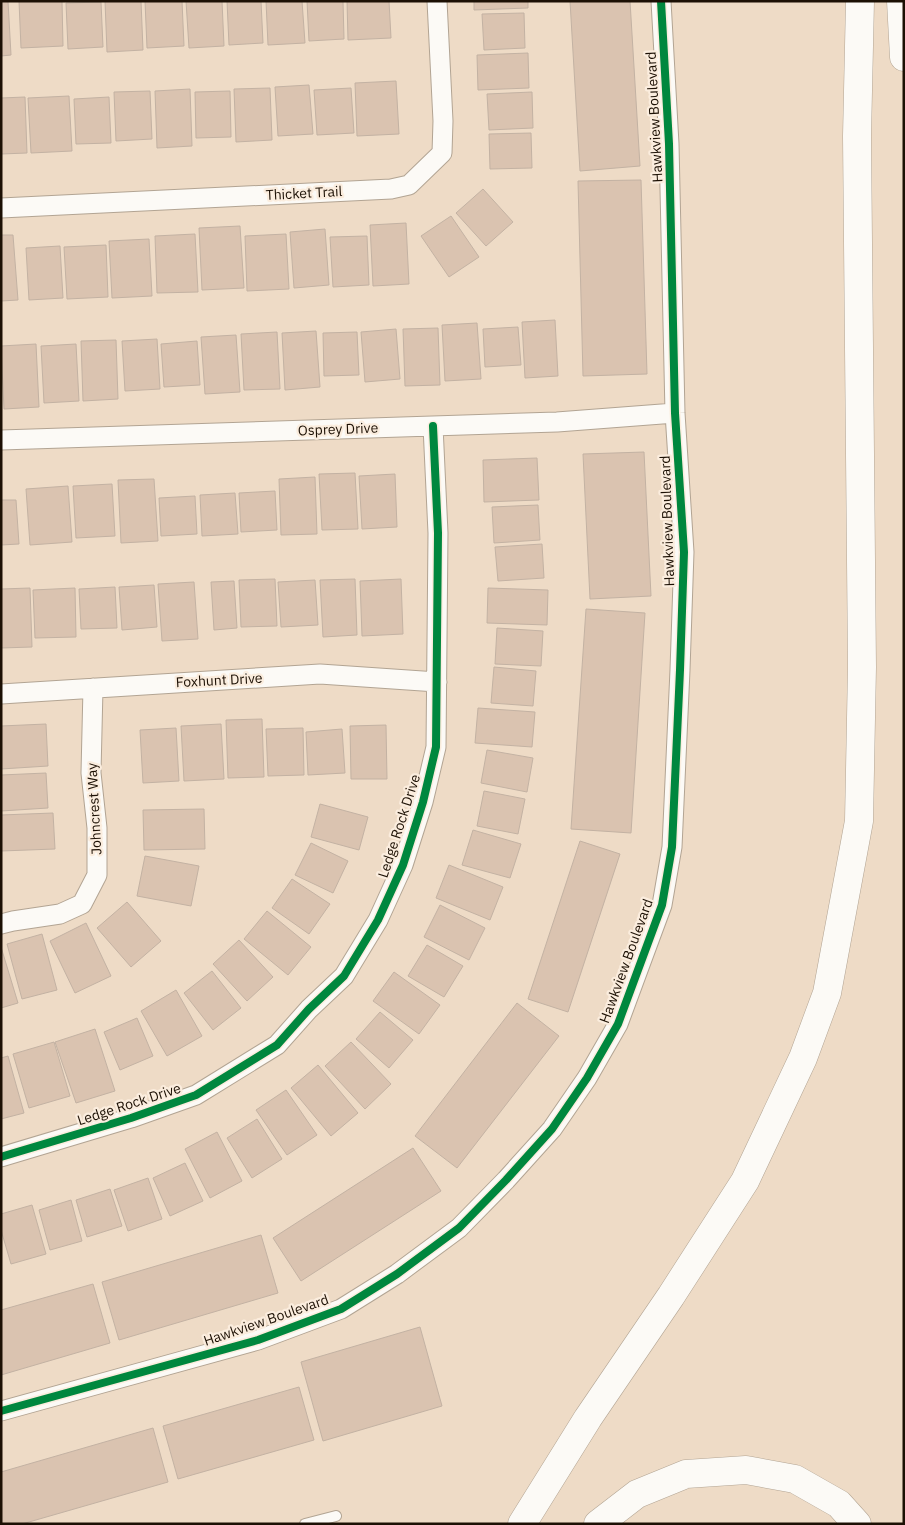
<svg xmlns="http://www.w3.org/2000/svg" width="905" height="1525" viewBox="0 0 905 1525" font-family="'IBM Plex Sans',sans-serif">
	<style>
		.building { fill: #dac3b0; stroke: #c3b2a3 }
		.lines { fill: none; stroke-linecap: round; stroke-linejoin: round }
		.lane-casing { stroke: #b2a493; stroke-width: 12 }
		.street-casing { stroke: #b2a493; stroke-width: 21 }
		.highway-casing { stroke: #b2a493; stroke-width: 29 }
		.lane { stroke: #fcfaf6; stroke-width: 10 }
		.street { stroke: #fcfaf6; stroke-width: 19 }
		.highway { stroke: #fcfaf6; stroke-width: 28 }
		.cycleway-casing { stroke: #fbedde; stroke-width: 11 }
		.cycleway { stroke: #00873e; stroke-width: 8 }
		.labels { text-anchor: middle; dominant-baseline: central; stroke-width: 4.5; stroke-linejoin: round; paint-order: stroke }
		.street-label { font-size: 14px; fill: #1c1004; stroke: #fbedde }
	</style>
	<rect width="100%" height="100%" fill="#eedbc6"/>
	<path class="building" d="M1,1H8L11,55L1,56Z
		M19,1H62L63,46L21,48Z
		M105,1H141L143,50L107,52Z
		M145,1H182L184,46L147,48Z
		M186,1H222L224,46L189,48Z
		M227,1H261L263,43L229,45Z
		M266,1H302L305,43L268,45Z
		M307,1H343L344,39L309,41Z
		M347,1H389L391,38L348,40Z
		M474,1H528V8L474,10Z
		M570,1H630L640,166L580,171Z
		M101,2L103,47L68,49L66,3Z
		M524,13L525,48L484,50L482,14Z
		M528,53L529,88L478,90L477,55Z
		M396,81L399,134L357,136L355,83Z
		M309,85L313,134L278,136L275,87Z
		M270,88L272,140L236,142L234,89Z
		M351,88L354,133L317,135L314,90Z
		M190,89L192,146L157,148L155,91Z
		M150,91L152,139L116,141L114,92Z
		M230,91L231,137L196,138L195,92Z
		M532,92L533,128L489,130L487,94Z
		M69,96L72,151L31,153L28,98Z
		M25,97L27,153L1,154V98Z
		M109,97L111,143L76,144L74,99Z
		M531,133L532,168L490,169L489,134Z
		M641,180L647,374L583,376L578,181Z
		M483,189L513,222L486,246L456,213Z
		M451,216L479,257L449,277L421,236Z
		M406,223L409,284L373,286L370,225Z
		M240,226L244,288L202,290L199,228Z
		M325,229L329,285L294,288L290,232Z
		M195,234L198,292L157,293L155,236Z
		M286,234L289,289L247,291L245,236Z
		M1,235H13L18,300L1,301Z
		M367,236L369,285L333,287L330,237Z
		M149,239L152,296L112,298L109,241Z
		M106,245L108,297L67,299L64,247Z
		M60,246L63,298L29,300L26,248Z
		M555,320L558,376L525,378L522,322Z
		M477,323L481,379L445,381L442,325Z
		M518,327L521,365L485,367L483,329Z
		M438,328L440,385L405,386L403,329Z
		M396,329L400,379L365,382L361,332Z
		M316,331L320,387L285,390L282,333Z
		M277,332L280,389L244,390L241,334Z
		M357,332L359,375L324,376L323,333Z
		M236,335L240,392L205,394L201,337Z
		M157,339L160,389L125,391L122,341Z
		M116,340L118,399L83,401L81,341Z
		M197,341L200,385L164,387L161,344Z
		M36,344L39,407L4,409L1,346Z
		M76,344L79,401L44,403L41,346Z
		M644,452L651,596L590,599L583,454Z
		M537,458L539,500L484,502L483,460Z
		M355,473L358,529L322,530L319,474Z
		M395,474L397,527L362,529L359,476Z
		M315,477L317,534L281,535L279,479Z
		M154,479L158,541L121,543L118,480Z
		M112,484L115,536L76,538L73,486Z
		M68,486L72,542L30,545L26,489Z
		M275,491L277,530L241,532L239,493Z
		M235,493L238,534L202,536L200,495Z
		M195,496L197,534L161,536L159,498Z
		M1,500H16L19,544L1,545Z
		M538,505L540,540L494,543L492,507Z
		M542,544L544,578L498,581L495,547Z
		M275,579L277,626L241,627L239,580Z
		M355,579L357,635L323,637L320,580Z
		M401,579L403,634L362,636L360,581Z
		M315,580L318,625L281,627L278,582Z
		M234,581L237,628L214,630L211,582Z
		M194,582L198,639L162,641L158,584Z
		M154,585L157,627L122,630L119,587Z
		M115,587L117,628L81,629L79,589Z
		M30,588L32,647L1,648V589Z
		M75,588L76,637L35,638L33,590Z
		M488,588L548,590L547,625L487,623Z
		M586,609L645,613L631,833L571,829Z
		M497,628L543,631L541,666L495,664Z
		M494,667L536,671L533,706L491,703Z
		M478,708L535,712L532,747L475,743Z
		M262,719L264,777L228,778L226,720Z
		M46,724L48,766L1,769V726Z
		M221,724L224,779L184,781L181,726Z
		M386,725L387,779H351L350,726Z
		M176,728L179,781L143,783L140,730Z
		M303,728L304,775L268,776L266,729Z
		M342,729L345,773L308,775L306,732Z
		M487,750L533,758L527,792L481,783Z
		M46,773L48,808L1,811V775Z
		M484,791L525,799L518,834L477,826Z
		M320,804L368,817L359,850L311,837Z
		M204,809L205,849L144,850L143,810Z
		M53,813L55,849L1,851V815Z
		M473,830L521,844L510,878L462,865Z
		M580,841L620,854L568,1012L528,999Z
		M311,843L348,861L333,893L295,875Z
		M145,856L199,866L191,906L137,896Z
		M449,865L503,887L490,920L436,898Z
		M292,879L330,904L309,934L272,908Z
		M127,902L161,941L131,967L97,928Z
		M440,905L485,928L469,960L424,937Z
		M267,911L311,947L288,975L244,939Z
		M86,923L111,976L75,993L50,941Z
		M42,934L57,990L22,999L7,944Z
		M239,940L273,977L247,1001L213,964Z
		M427,945L463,966L444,997L408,976Z
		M1,947L18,1003L1,1008Z
		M212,971L241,1008L213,1030L184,993Z
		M394,972L440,1005L419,1034L373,1001Z
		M176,990L202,1036L167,1056L141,1011Z
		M517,1003L559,1036L457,1168L415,1136Z
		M380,1012L413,1040L389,1068L356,1039Z
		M137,1018L153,1056L120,1070L104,1032Z
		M95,1029L115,1091L76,1103L55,1042Z
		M54,1042L70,1096L29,1108L13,1054Z
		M351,1042L391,1084L365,1109L325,1066Z
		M8,1056L24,1113L1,1119V1058Z
		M318,1065L358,1113L331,1136L291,1088Z
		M286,1090L317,1135L287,1155L256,1110Z
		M257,1119L282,1159L252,1178L227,1138Z
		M217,1132L242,1181L210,1198L185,1149Z
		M413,1148L441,1191L301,1281L273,1238Z
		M185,1163L203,1201L170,1216L153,1178Z
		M148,1178L162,1219L128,1231L114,1190Z
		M110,1189L122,1226L87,1237L76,1200Z
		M71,1200L82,1241L50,1250L39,1210Z
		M32,1205L46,1254L11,1264L1,1230V1214Z
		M261,1235L278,1293L119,1340L102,1282Z
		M93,1284L110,1343L1,1375V1310Z
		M420,1327L442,1406L323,1441L301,1362Z
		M299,1387L314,1440L178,1479L163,1426Z
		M153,1428L168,1482L22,1524H1V1472Z"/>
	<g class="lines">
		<defs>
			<path id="lane" d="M305,1524L336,1516"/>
			<path id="street" d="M1,208L391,189L409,185L442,153L443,121L437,1
				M1,440L557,422L675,413
				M1,694L320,674L437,682
				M1,924L13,921L60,914L82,904L97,875V828L91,773L93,688
				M1,1157L131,1118L196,1095L277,1045L309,1009L344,976L378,920L403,865L423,802L436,747L438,533L433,426
				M1,1411L258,1340L341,1309L397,1274L459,1228L506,1180L552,1129L587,1078L618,1024L662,905L672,847L680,670L684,552L675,413L669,144L661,1"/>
			<path id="highway" d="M901,1L904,57
				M522,1524L588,1418L671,1296L745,1181L803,1058L827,993L859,821L862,667L857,136L860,1
				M598,1524L637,1494L686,1474L746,1470L795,1479L839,1504L857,1524"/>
		</defs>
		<use href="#lane" class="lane-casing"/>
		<use href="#street" class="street-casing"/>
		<use href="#highway" class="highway-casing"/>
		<use href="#lane" class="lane"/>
		<use href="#street" class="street"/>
		<use href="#highway" class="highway"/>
		<defs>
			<path id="cycleway" d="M1,1157L131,1118L196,1095L277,1045L309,1009L344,976L378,920L403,865L423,802L436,747L438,533L433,426
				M1,1411L258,1340L341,1309L397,1274L459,1228L506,1180L552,1129L587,1078L618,1024L662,905L672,847L680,670L684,552L675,413L669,144L661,1"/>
		</defs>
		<use href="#cycleway" class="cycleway-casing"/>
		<use href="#cycleway" class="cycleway"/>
	</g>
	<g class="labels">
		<g class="street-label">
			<text transform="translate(654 117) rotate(-93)">Hawkview Boulevard</text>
			<text transform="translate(304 193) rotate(-3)">Thicket Trail</text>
			<text transform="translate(338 429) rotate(-2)">Osprey Drive</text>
			<text transform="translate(667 521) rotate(-92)">Hawkview Boulevard</text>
			<text transform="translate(219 680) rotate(-3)">Foxhunt Drive</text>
			<text transform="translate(94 809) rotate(-93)">Johncrest Way</text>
			<text transform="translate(399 826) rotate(-72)">Ledge Rock Drive</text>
			<text transform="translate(626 961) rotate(-70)">Hawkview Boulevard</text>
			<text transform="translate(129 1104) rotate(-18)">Ledge Rock Drive</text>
			<text transform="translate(266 1320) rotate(-19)">Hawkview Boulevard</text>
		</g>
	</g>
	<rect width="905" height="1525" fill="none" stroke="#1c1004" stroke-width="5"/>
</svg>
